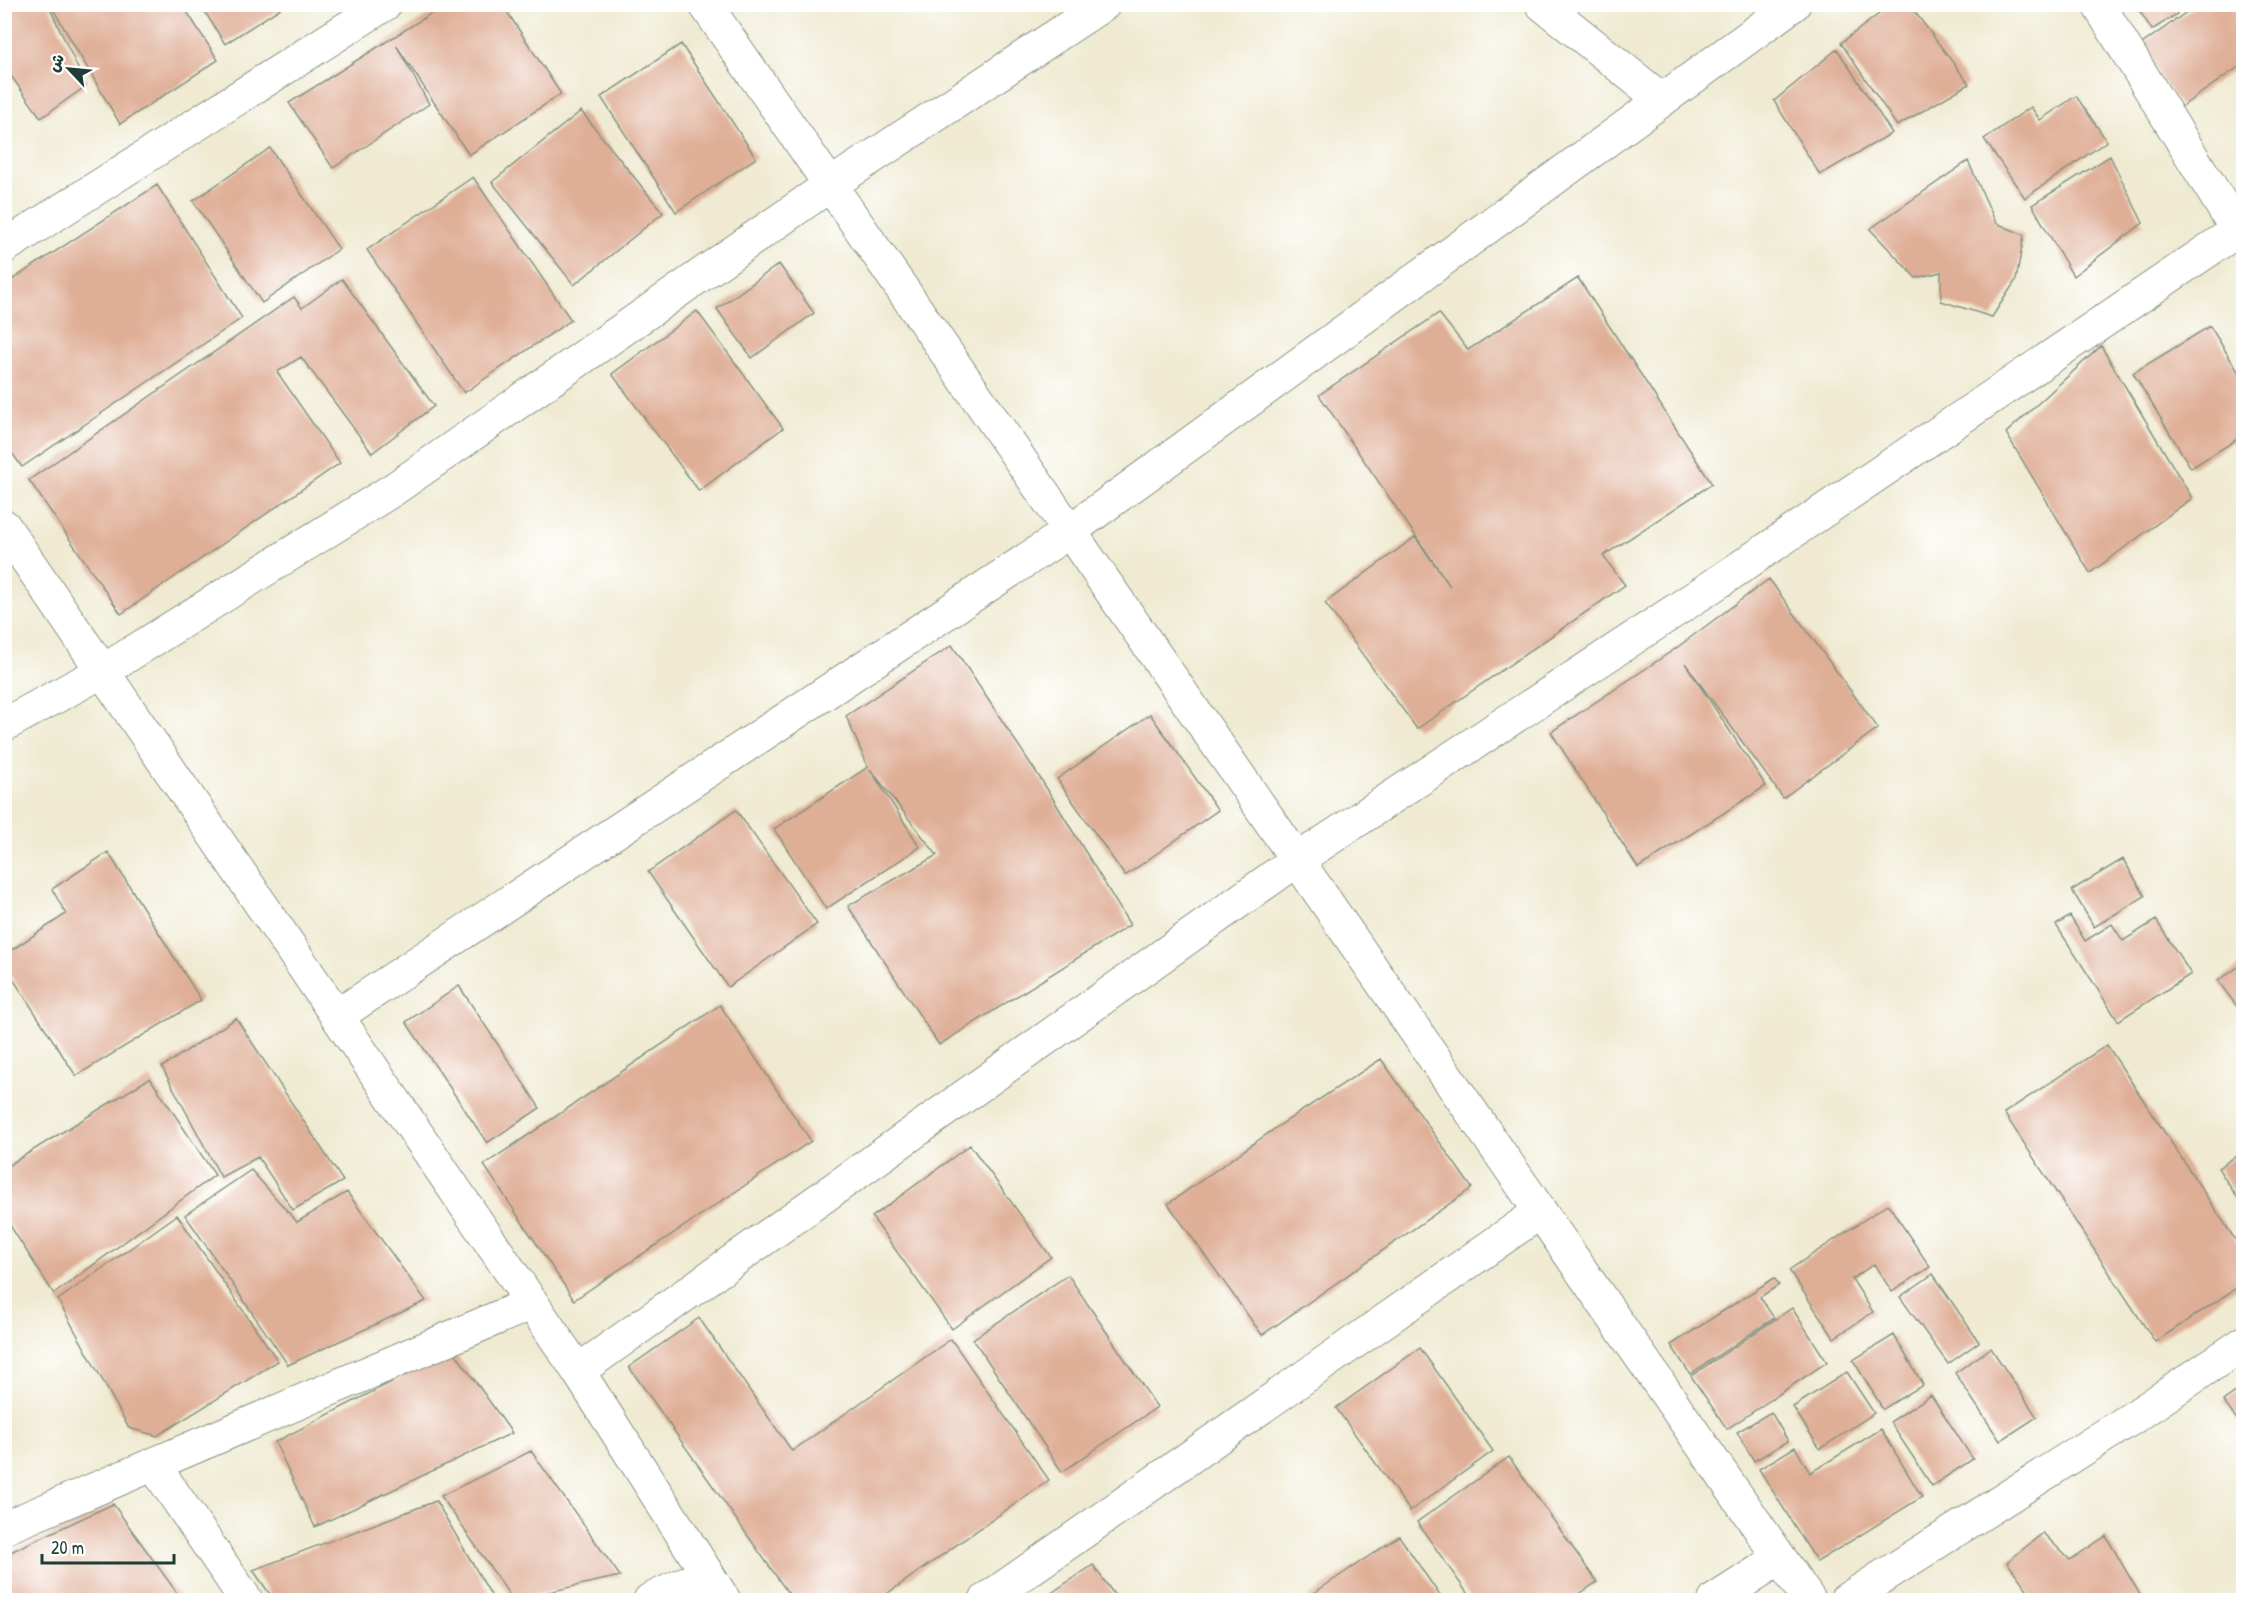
<svg xmlns="http://www.w3.org/2000/svg" width="2248" height="1605" viewBox="0 0 2248 1605" font-family="'Patrick Hand','Playpen Sans Arabic',sans-serif">
	<style>
		.building { fill: #dfae96 }
		.lines { fill: none; stroke-linecap: round; stroke-linejoin: round }
		.minor-casing { stroke: #879482; stroke-width: 35 }
		.minor { stroke: #fff; stroke-width: 33 }
	</style>
	<rect width="100%" height="100%" fill="#fff"/>
	<filter id="ink" filterUnits="userSpaceOnUse"><feTurbulence type="fractalNoise" baseFrequency=".0167" numOctaves="2"/><feDisplacementMap in="SourceGraphic" scale="12" xChannelSelector="R" yChannelSelector="G"/><feConvolveMatrix kernelMatrix="1 2 1 2 8 2 1 2 1" color-interpolation-filters="sRGB"/></filter>
	<filter id="wash" filterUnits="userSpaceOnUse"><feTurbulence type="fractalNoise" baseFrequency=".008" numOctaves="4" result="noise"/><feDisplacementMap in="SourceGraphic" scale="24" xChannelSelector="R" yChannelSelector="G"/><feGaussianBlur stdDeviation="1.35" result="paint"/><feColorMatrix in="noise" values="0 0 0 0 0 0 0 0 0 0 0 0 0 0 0 0 0 1.4 0 .05"/><feComposite in="paint" operator="in"/></filter>
	<g filter="url(#wash)">
		<rect width="100%" height="100%" fill="#efead1"/>
		<g id="blocks">
			<path class="building" d="M8,4H48L86,86L41,118L4,66V7Z
				M50,4H182L218,60L120,124Z
				M200,4H287L225,44Z
				M446,4H502L561,94L469,155L396,45L429,104L333,168L289,103Z
				M1892,4H1909L1969,84L1897,126L1841,43Z
				M2135,4H2173L2177,14L2152,30Z
				M2198,4H2244V63L2181,107L2139,46Z
				M681,44L756,158L676,212L601,97Z
				M1837,49L1892,133L1820,175L1774,101Z
				M2076,96L2107,141L2025,198L1984,139L2031,107L2040,120Z
				M581,111L663,213L574,285L492,182Z
				M270,148L339,249L262,303L193,201Z
				M2110,156L2143,223L2073,276L2032,205Z
				M1968,161L1996,223L2024,235L2016,280L1992,317L1941,301V272L1916,278L1870,229Z
				M473,177L571,320L464,393L367,250Z
				M157,185L242,318L22,467L4,442V285Z
				M779,264L814,313L752,358L717,309Z
				M1578,278L1712,484L1603,556L1625,585L1417,729L1325,603L1415,537L1450,586L1319,395L1439,313L1468,350Z
				M342,279L434,406L372,453L301,357L277,372L340,463L121,614L29,480L294,297L302,308Z
				M697,311L783,428L699,491L612,374Z
				M2210,326L2244,381V435L2191,468L2133,373Z
				M2101,346L2192,498L2090,573L2006,433Z
				M1769,579L1878,728L1783,798L1685,663L1766,786L1638,868L1551,732L1675,649Z
				M952,645L1044,784L1130,925L939,1045L848,906L937,855L870,769L920,847L826,909L774,829L868,767L846,716Z
				M1150,714L1218,810L1125,876L1057,779Z
				M736,810L817,924L728,987L648,872Z
				M108,852L201,1000L76,1076L4,965V955L66,914L52,889Z
				M2123,859L2145,896L2094,927L2072,890Z
				M2070,916L2085,941L2112,924L2123,941L2156,920L2191,974L2118,1021L2056,925Z
				M2244,963V1016L2218,981Z
				M459,986L540,1108L487,1143L406,1022Z
				M720,1005L811,1141L574,1300L484,1165Z
				M236,1018L343,1181L293,1210L258,1157L221,1177L162,1067Z
				M2107,1045L2244,1253V1283L2155,1342L2004,1113Z
				M1381,1059L1472,1188L1262,1335L1168,1204L1280,1125Z
				M150,1078L215,1175L54,1294L4,1216V1168Z
				M970,1145L1051,1257L952,1329L872,1217Z
				M2244,1151V1208L2218,1168Z
				M251,1170L297,1222L347,1192L426,1301L288,1365L185,1215Z
				M1888,1204L1930,1267L1892,1292L1874,1264L1852,1279L1873,1312L1834,1338L1789,1270Z
				M177,1215L278,1361L157,1436L129,1428L58,1300Z
				M1933,1274L1979,1342L1948,1364L1900,1297Z
				M1068,1275L1157,1407L1062,1472L973,1339Z
				M1774,1278L1779,1285L1760,1297L1774,1318L1690,1374L1671,1345Z
				M1792,1308L1827,1362L1727,1429L1691,1376Z
				M699,1318L792,1451L951,1339L1049,1480L878,1600H793L629,1367Z
				M1894,1335L1923,1385L1883,1409L1853,1360Z
				M1420,1348L1493,1451L1410,1511L1336,1408Z
				M1991,1348L2037,1417L2000,1441L1955,1373Z
				M453,1350L512,1433L315,1527L275,1442Z
				M1847,1372L1874,1413L1820,1449L1793,1407Z
				M2244,1386V1429L2223,1401Z
				M1931,1395L1973,1459L1932,1486L1890,1422Z
				M1771,1412L1788,1441L1754,1461L1737,1432Z
				M1881,1429L1922,1497L1817,1562L1759,1469L1795,1447L1810,1473Z
				M531,1451L620,1576L513,1600L441,1496Z
				M1509,1457L1597,1582L1570,1600H1472L1417,1522Z
				M436,1501L494,1600H274L253,1570Z
				M113,1504L182,1600H4V1555Z
				M2043,1533L2070,1560L2106,1536L2143,1600H2035L2007,1562Z
				M1399,1536L1443,1600H1311L1308,1597Z
				M1093,1565L1118,1600H1041Z"/>
		</g>
	</g>
	<g filter="url(#ink)">
		<use href="#blocks" fill-opacity="0" stroke="#879482" stroke-width="1.5"/>
		<g class="lines">
			<defs>
				<path id="minor" d="M705,4L1809,1600
					M1542,4L1662,100
					M2098,4L2237,230
					M4,247L385,4
					M4,526L578,1371L724,1600
					M4,725L103,671L394,489L830,185L1104,4
					M337,1016L1070,531L1794,4
					M578,1371L1297,860L1720,581L2244,226
					M154,1465L246,1600
					M4,1528L532,1303
					M650,1600L705,1574
					M986,1600L1540,1212
					M1715,1600L1780,1558
					M1846,1600L2140,1413L2244,1343"/>
			</defs>
			<use href="#minor" class="minor-casing"/>
			<use href="#minor" class="minor"/>
		</g>
	</g>
	<rect width="2248" height="1605" fill="none" stroke="#fff" stroke-width="24"/>
	<g transform="translate(69 69) rotate(296)" stroke="#ffffff" stroke-width="4.5" paint-order="stroke">
	<path d="M0-4.5L10 22L0 15L-10 22Z" fill="#1f3d34"/>
	<text y="-9" font-size="16" font-weight="bold" text-anchor="middle" fill="#1f3d34">ش</text>
	</g>
	<path d="M42 1554v9h132v-9" fill="none" stroke="#1f3d34" stroke-width="3"/>
	<text x="51" y="1554" font-size="18" fill="#1f3d34" stroke="#ffffff" stroke-width="4.5" paint-order="stroke">20 m</text>
</svg>
